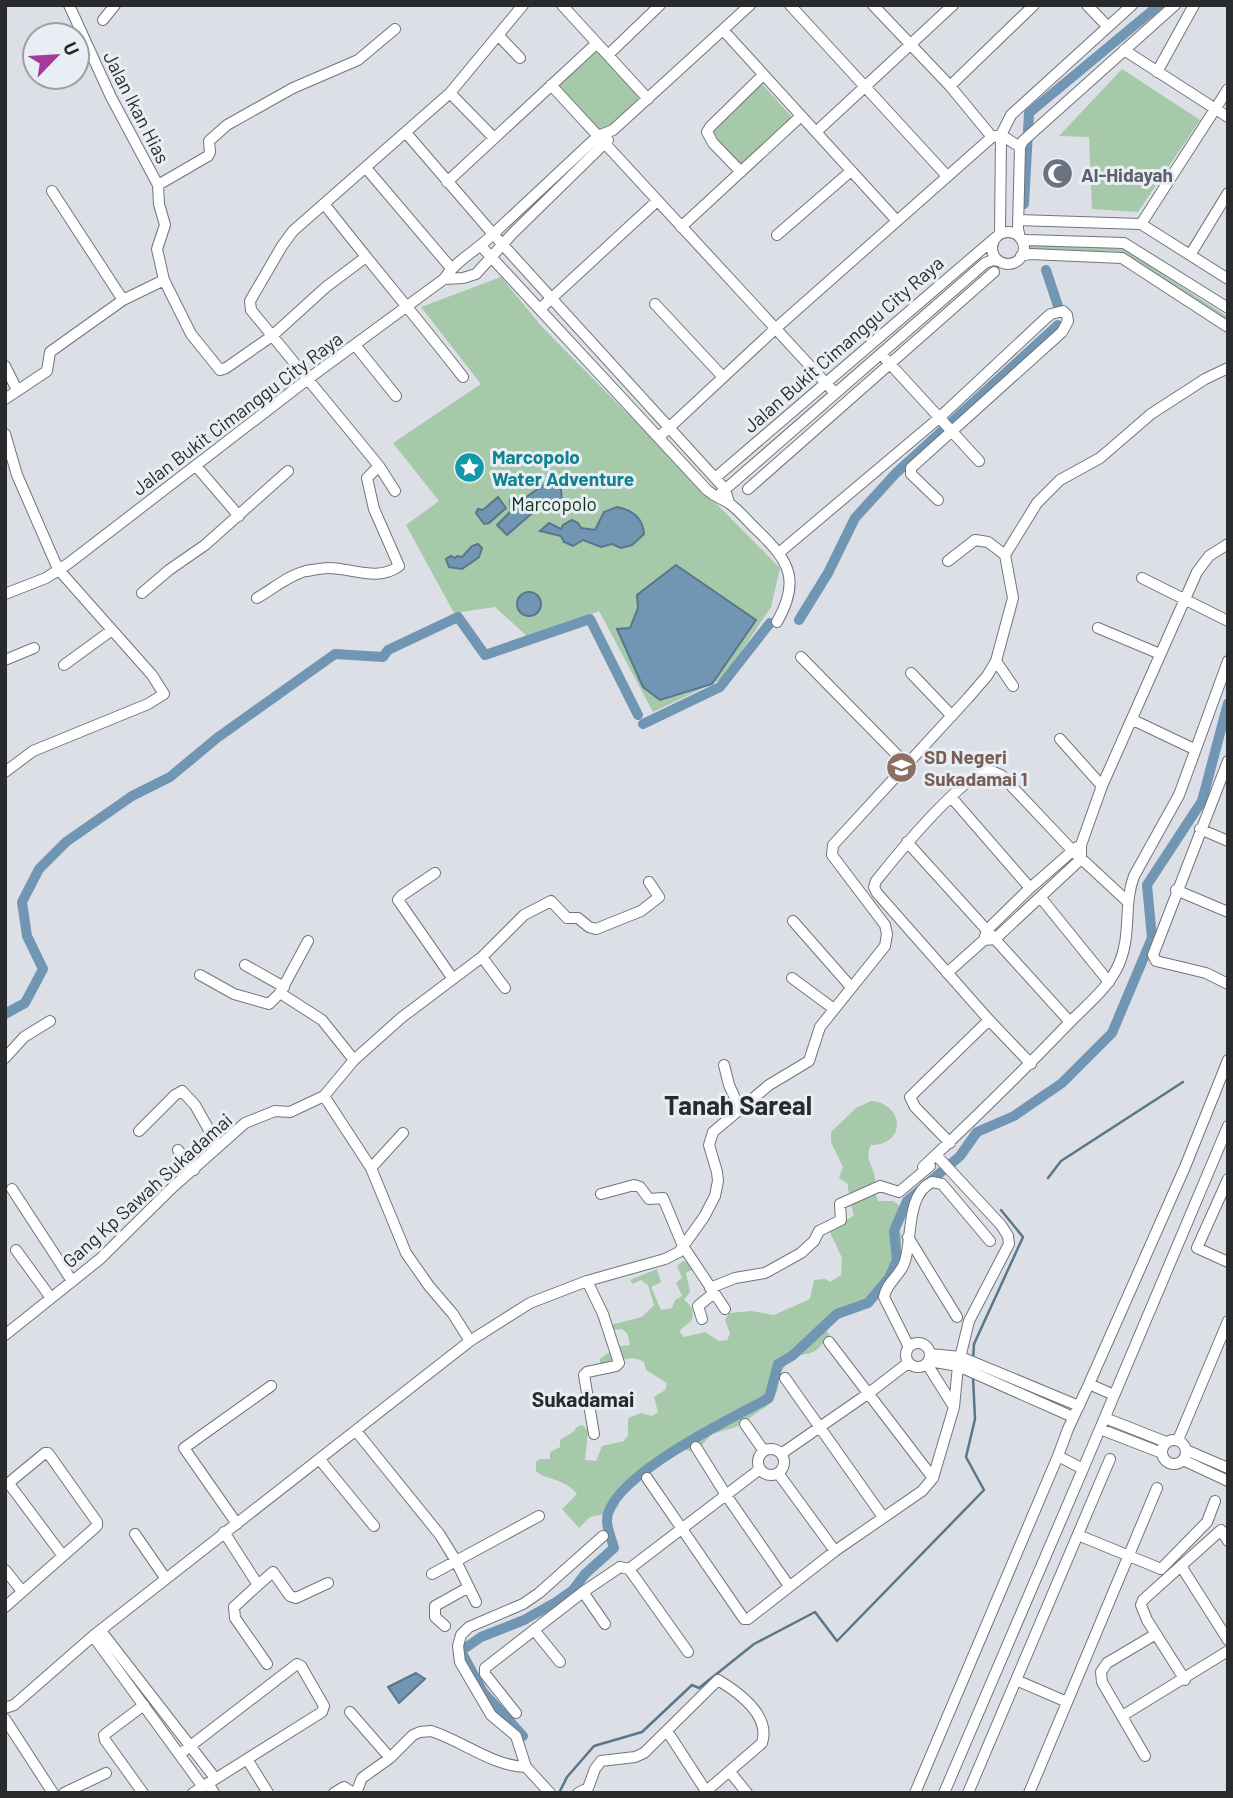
<svg xmlns="http://www.w3.org/2000/svg" width="1233" height="1798" viewBox="0 0 1233 1798" font-family="Barlow,sans-serif">
	<style>
		.green { fill: #a5c9a9 }
		.water { fill: #7096b3; stroke: #5a768a; stroke-width: 2 }
		.lines { fill: none; stroke-linecap: round; stroke-linejoin: round }
		.stream { stroke: #5a768a; stroke-width: 2.5 }
		.canal { stroke: #7096b3; stroke-width: 10 }
		.street-casing { stroke: #71757b; stroke-width: 12 }
		.street { stroke: #fff; stroke-width: 10 }
		.labels { text-anchor: middle; dominant-baseline: central; stroke-width: 6; stroke-linejoin: round; paint-order: stroke }
		.street-label { font-size: 19px; fill: #282a2c; stroke: #e9eef4 }
		.worship-label { font-size: 19px; font-weight: bold; fill: #5b616d; stroke: #e9eef4; text-anchor: start }
		.culture-label { font-size: 19px; font-weight: bold; fill: #0d838f; stroke: #e9eef4; text-anchor: start }
		.park-label { font-size: 19px; fill: #0a3414; stroke: #e9eef4 }
		.education-label { font-size: 19px; font-weight: bold; fill: #785e54; stroke: #e9eef4; text-anchor: start }
		.neighbourhood-label { font-size: 21px; font-weight: bold; fill: #282a2c; stroke: #e9eef4 }
		.district-label { font-size: 26px; font-weight: bold; fill: #282a2c; stroke: #e9eef4 }
	</style>
	<rect width="100%" height="100%" fill="#dce0e6"/>
	<path class="green" d="M596,49L640,98L602,132L557,85Z
		M1122,69L1200,120L1138,212L1092,209L1089,137L1059,136Z
		M761,83L793,118L741,166L710,133Z
		M1029,245L1124,249L1228,317V321L1123,252L1029,249Z
		M501,277L543,328L780,568L771,607L724,678L653,712L599,611L529,638L495,607L454,613L406,525L439,501L393,443L481,384L421,307Z
		M871,1101C904,1103 907,1145 871,1145C864,1159 873,1164 875,1178C876,1187 874,1192 878,1201H893L900,1206V1214L896,1222L902,1236L900,1252L893,1270L881,1293L862,1309H844L827,1321L825,1329L836,1343L822,1344C815,1355 804,1354 792,1356L781,1372L777,1392L767,1406L736,1427L712,1434L700,1447L692,1451L684,1450L653,1464L646,1469L643,1479L620,1489L619,1505L614,1512L590,1517L579,1528L562,1509L577,1494C563,1477 547,1481 536,1471V1462L539,1459H550V1452L560,1447V1440L573,1432L578,1426L583,1425L588,1431L585,1460L596,1461L602,1446L624,1441L628,1435V1418L641,1413L652,1416L658,1412L654,1397L665,1390L667,1383L646,1370L644,1362C630,1353 619,1362 604,1368L600,1363V1359L616,1347L630,1345L627,1333L622,1329L613,1330L610,1325L642,1317L654,1305L648,1285L641,1280L633,1284L630,1280L657,1269L661,1282L651,1287L661,1310L672,1308L675,1300L682,1296L676,1283L682,1278L677,1266L683,1261L691,1263L693,1269L686,1273L690,1292L684,1300C692,1306 694,1311 692,1320L679,1331L684,1337L705,1332L719,1341L727,1340L730,1334L725,1320L729,1313L751,1311L774,1315L810,1299L814,1280L825,1279L830,1282L841,1275L842,1258L829,1230C838,1222 847,1221 854,1215L850,1203L854,1197L848,1191V1184L839,1178L843,1167L831,1142V1132L856,1108Z"/>
	<path class="water" d="M548,482L561,489L562,502C554,510 548,511 538,508L507,535L497,525L511,511L510,500L514,497H526Z
		M498,497L506,508L489,523L484,524L476,513L478,509L483,510Z
		M617,507C632,510 643,518 644,534L632,545L621,548L612,544L601,547L583,540L573,546L564,542L561,536L540,531L549,523L561,529L563,525L572,520L578,523L581,528L595,530L604,512Z
		M478,544L482,548L479,557L462,569L449,567L446,559L451,556L455,558L457,556L462,557L472,546Z
		M676,565L756,620L712,684L660,700L643,687L617,629L630,628L638,608L637,595Z
		M517 604a12 12 0 1 1 24 0a12 12 0 1 1-24 0Z
		M416,1673L425,1679L399,1703L388,1687Z"/>
	<g class="lines">
		<path class="stream" d="M1048,1178L1061,1161L1183,1082
			M973,1360L974,1344L1023,1237L1001,1210
			M559,1793L567,1777L594,1746L642,1732L692,1685L699,1688L754,1644L815,1612L837,1641L984,1490L966,1457L975,1419L973,1377"/>
		<path class="canal" d="M1024,204L1029,113L1159,5
			M1046,270L1058,306
			M799,620L828,573L855,518L896,473L1058,325
			M643,724L720,687L770,623
			M5,1014L25,1003L43,969L27,936L22,902L39,869L66,842L132,796L170,777L217,738L335,654L383,657L388,650L458,617L485,655L590,619L638,715
			M523,1736L483,1692L461,1651L481,1637L524,1620L556,1602L573,1590L585,1574L614,1548C612,1540 607,1529 607,1521C606,1478 734,1417 769,1398L778,1364L792,1356L837,1314L868,1303L889,1278L897,1260L894,1231L907,1201L960,1156L977,1132L1014,1116L1062,1083L1112,1033L1152,938L1147,885L1202,801L1228,703"/>
		<defs>
			<path id="street" d="M69,5L111,97L158,185L159,204L165,225L157,249L164,280L191,334L220,370L226,368L272,336L326,287L366,257
				M562,5L648,99
				M790,5L947,176
				M873,5L950,86L992,137L1001,135L1020,147
				M1087,5L1108,27
				M1175,5L1023,141L1020,147L1018,229L1020,238L1026,240L1124,243L1228,308
				M103,20L115,5
				M723,30L897,221
				M498,35L520,58
				M1124,50L1228,117
				M608,55L660,5
				M1157,72L1194,5
				M551,85L835,393
				M950,86L1034,5
				M450,93L494,138
				M816,132L953,5
				M407,134L493,234L598,136L613,130L750,5
				M366,168L451,268
				M741,172L713,143L707,132L710,127L763,75
				M447,182L597,43
				M158,185L208,156L210,152L209,141L227,125L293,88L358,60L395,29
				M52,191L123,300
				M325,205C370,263 418,319 463,377
				M1018,220L1141,224L1228,279
				M1141,224L1228,89
				M681,227L801,116
				M992 248a16 16 0 1 1 32 0a16 16 0 1 1-32 0Z
				M1000,234L1001,135L1011,115L1132,5
				M777,235L851,171
				M481,246L707,490C716,498 722,498 730,504C740,511 749,523 758,531C789,561 801,580 777,622
				M1190,255L1228,193
				M1021,256L1030,254L1122,258L1228,327
				M444,279L463,278L476,274L512,234L608,140
				M655,304L723,377
				M541,308L657,201
				M355,345L396,396
				M881,354L979,461
				M5,366L17,390
				M5,399L47,371L50,352L123,300L164,280
				M5,434L17,475L58,569L152,675L164,694L148,704L33,751L5,772
				M659,437L775,329L992,137
				M196,466L239,516
				M715,478L995,238
				M748,489L994,272
				M395,491L379,466L251,310L250,301L282,246L293,231L450,93L523,5
				M721,493L985,263L993,260L999,261
				M780,552L939,418L1046,318L1051,314L1063,311L1067,315L1068,321L1062,332L911,468V474L938,500
				M948,561L975,540L988,542L1005,555
				M1142,578L1228,621
				M142,593L169,570L205,545L288,471
				M5,594L46,578L69,563L308,379L444,279C456,260 478,250 493,234L725,489L729,503
				M257,598C273,589 289,575 306,571C313,570 322,568 329,568C352,568 378,582 399,566L374,509L367,478L379,466
				M1098,628L1160,654
				M801,657L907,765
				M5,660L34,648
				M996,661L1013,686
				M64,665L112,630
				M911,673L952,716
				M1133,720L1194,749
				M1060,739L1102,786
				M1228,761L1153,955L1156,961L1206,973L1228,984
				M951,797L1030,888
				M1200,829L1228,841
				M907,842L1070,1022
				M435,873L401,896L398,900L453,979
				M1176,890L1228,912
				M1041,898L1109,982
				M793,921L851,987
				M984,940L995,939L1081,859V845L1102,786L1197,572L1209,556L1228,544
				M482,957L505,988
				M245,965L284,987
				M947,973L984,940L987,930L1030,888L1077,847
				M200,975L234,994L269,1004L280,993L322,1020L354,1060
				M792,978L834,1009
				M280,993L308,941
				M5,1058L24,1037L50,1021
				M1031,1064L989,1020L877,893L874,887L876,881C895,857 961,776 989,770L1001,775L1072,850L1128,902
				M724,1065L729,1085L740,1109
				M324,1096L371,1168L406,1253L429,1286L453,1314L470,1341
				M139,1131L175,1095L182,1091L195,1105L218,1146
				M950,1143L915,1107L910,1097L989,1020
				M178,1150L194,1170
				M923,1167C974,1119 1023,1071 1071,1021C1089,1003 1109,987 1119,964C1132,934 1123,905 1134,876L1179,795L1228,661
				M371,1168L403,1133
				M1228,1179L1197,1248L1228,1262
				M12,1189L72,1281
				M601,1194L634,1185L640,1187L649,1199L663,1198L683,1246L725,1309
				M908,1237L957,1317
				M16,1250L51,1298
				M587,1281L603,1314L619,1363L616,1366L587,1372L584,1375L594,1434
				M710,1288L735,1278L765,1273L801,1253L814,1241L819,1231L841,1220L840,1204L880,1186L899,1192L930,1166
				M702,1319L698,1306L714,1293
				M5,1335L100,1259L173,1187L245,1123L275,1111L290,1112L324,1096L354,1060L401,1018L482,957L524,915L551,901L567,918H578L589,927L596,929L641,911L659,897L649,882
				M829,1342L933,1478
				M906 1355a12 12 0 1 1 24 0a12 12 0 1 1-24 0Z
				M909,1347L884,1297C886,1284 899,1276 904,1264C913,1241 905,1195 932,1182L942,1184L990,1241
				M930,1354L961,1357L1079,1406
				M929,1361L958,1366L1073,1417
				M927,1364L954,1407
				M785,1378L883,1517
				M1089,1384L1185,1167L1228,1060
				M1114,1395L1089,1384L1068,1429L1058,1456L1083,1469L1228,1126
				M1105,1418L1166,1442
				M745,1424L764,1451
				M1100,1429L1162,1453
				M356,1431L440,1535L456,1561L476,1602
				M1162 1452a12 12 0 1 1 24 0a12 12 0 1 1-24 0Z
				M1178,1440L1228,1321
				M696,1447L726,1495L789,1586
				M758 1462a13 13 0 1 1 26 0a13 13 0 1 1-26 0Z
				M1186,1450L1228,1468
				M781,1454L869,1393L908,1363
				M320,1460L374,1526
				M1183,1460L1228,1481
				M778,1473L835,1551
				M647,1478L744,1619H748L835,1551L922,1491L933,1478L954,1407L958,1366L969,1321L1009,1244L1008,1236L1001,1225L936,1155
				M237,1524L184,1448L271,1386
				M224,1532L258,1585L234,1607L235,1618L267,1664
				M135,1534L166,1579
				M1078,1535L1161,1569L1207,1522L1215,1501
				M1181,1566L1228,1640
				M629,1569L760,1469
				M5,1570L22,1591
				M432,1574L539,1516
				M258,1585L273,1572L290,1596L296,1598L328,1583
				M583,1592L605,1624
				M5,1607L97,1526V1522L48,1453H45L11,1481L10,1485L63,1556
				M445,1626L435,1617V1606L469,1587
				M534,1630L560,1662
				M101,1631L215,1778
				M93,1636L203,1787
				M1016,1680L1067,1702
				M1185,1680L1147,1620L1141,1605L1143,1600L1221,1530L1228,1541
				M5,1708L14,1705L93,1636L470,1341L530,1303L587,1281L665,1259L679,1252L704,1217L715,1196L718,1181L717,1172L709,1145L713,1132L769,1085L809,1061L820,1027L885,946L887,934L885,925L832,855L833,845L968,698L987,676L996,661L1013,598L1005,555L1037,503L1060,480L1100,458L1151,414L1205,379L1228,368
				M350,1712L390,1758
				M516,1713L485,1674V1668L583,1592L620,1567L629,1569L688,1652
				M1122,1716L1228,1651
				M5,1719L53,1793
				M667,1731L706,1791
				M180,1754L297,1664L301,1666L324,1706L322,1712L193,1793
				M1145,1756L1102,1682L1101,1672L1107,1663L1156,1634
				M247,1759L268,1793
				M526,1767L516,1736L491,1715L460,1662L458,1646L461,1635L469,1627L523,1604L539,1593L603,1536
				M730,1772L747,1793
				M208,1783L214,1793
				M64,1793L106,1773
				M143,1793L105,1740L104,1735L144,1705
				M334,1793L344,1787L353,1793
				M356,1793L362,1778L390,1758L413,1735L420,1732L431,1731C463,1741 492,1766 526,1767L550,1793
				M578,1793L588,1788L595,1769L601,1761L635,1757L644,1753L718,1680C738,1692 771,1715 762,1743L704,1793
				M915,1793L1058,1456
				M944,1793L1083,1469
				M968,1793L1110,1459
				M1029,1793L1157,1488"/>
		</defs>
		<use href="#street" class="street-casing"/>
		<use href="#street" class="street"/>
	</g>
	<defs>
		<symbol id="mosque-disc" viewBox="-11 -11 22 22"><circle r="9.5" fill="#6b7280" stroke="#e9eef4"/><path d="M3.5-4.9A6 6 0 1 0 3.5 4.9A5 5 0 1 1 3.5-4.9Z" fill="#fff"/></symbol>
		<symbol id="sight-disc" viewBox="-11 -11 22 22"><circle r="9.5" fill="#0f9aa8" stroke="#e9eef4"/><path d="M0-6L1.8-2.2L6-1.7L2.9 1.2L3.7 5.4L0 3.3L-3.7 5.4L-2.9 1.2L-6-1.7L-1.8-2.2Z" fill="#fff"/></symbol>
		<symbol id="school-disc" viewBox="-11 -11 22 22"><circle r="9.5" fill="#8d6e63" stroke="#e9eef4"/><path d="M0-5L7-2L0 1L-7-2ZM-4 1L0 2.5L4 1V4Q0 6-4 4Z" fill="#fff"/></symbol>
	</defs>
	<g fill-rule="evenodd">
		<use href="#mosque-disc" x="1040" y="156" width="35" height="35"/>
		<use href="#sight-disc" x="452" y="450" width="35" height="35"/>
		<use href="#school-disc" x="884" y="750" width="35" height="35"/>
	</g>
	<g class="labels">
		<g class="street-label">
			<text transform="translate(137 107) rotate(63)">Jalan Ikan Hias</text>
			<text transform="translate(843 344) rotate(-41)">Jalan Bukit Cimanggu City Raya</text>
			<text transform="translate(237 413) rotate(-37)">Jalan Bukit Cimanggu City Raya</text>
			<text transform="translate(147 1190) rotate(-42)">Gang Kp Sawah Sukadamai</text>
		</g>
		<g class="worship-label">
			<text x="1081" y="174">Al-Hidayah</text>
		</g>
		<g class="culture-label">
			<text x="492" y="456">Marcopolo<tspan x="492" dy="22">Water Adventure</tspan></text>
		</g>
		<g class="park-label">
			<text x="554" y="503">Marcopolo</text>
		</g>
		<g class="education-label">
			<text x="924" y="756">SD Negeri<tspan x="924" dy="22">Sukadamai 1</tspan></text>
		</g>
		<g class="neighbourhood-label">
			<text x="583" y="1398">Sukadamai</text>
		</g>
		<g class="district-label">
			<text x="738" y="1104">Tanah Sareal</text>
		</g>
	</g>
	<rect width="1233" height="1798" fill="none" stroke="#282a2c" stroke-width="14"/>
	<g transform="translate(56 56) rotate(65)"><circle r="33" fill="#e9eef4" stroke="#9ca0a4" stroke-width="2"/>
	<path d="M0-5L12 26L0 18L-12 26Z" fill="#a63b9c"/>
	<text y="-10" font-size="19" font-weight="bold" text-anchor="middle" fill="#282a2c">U</text>
	</g>
</svg>
